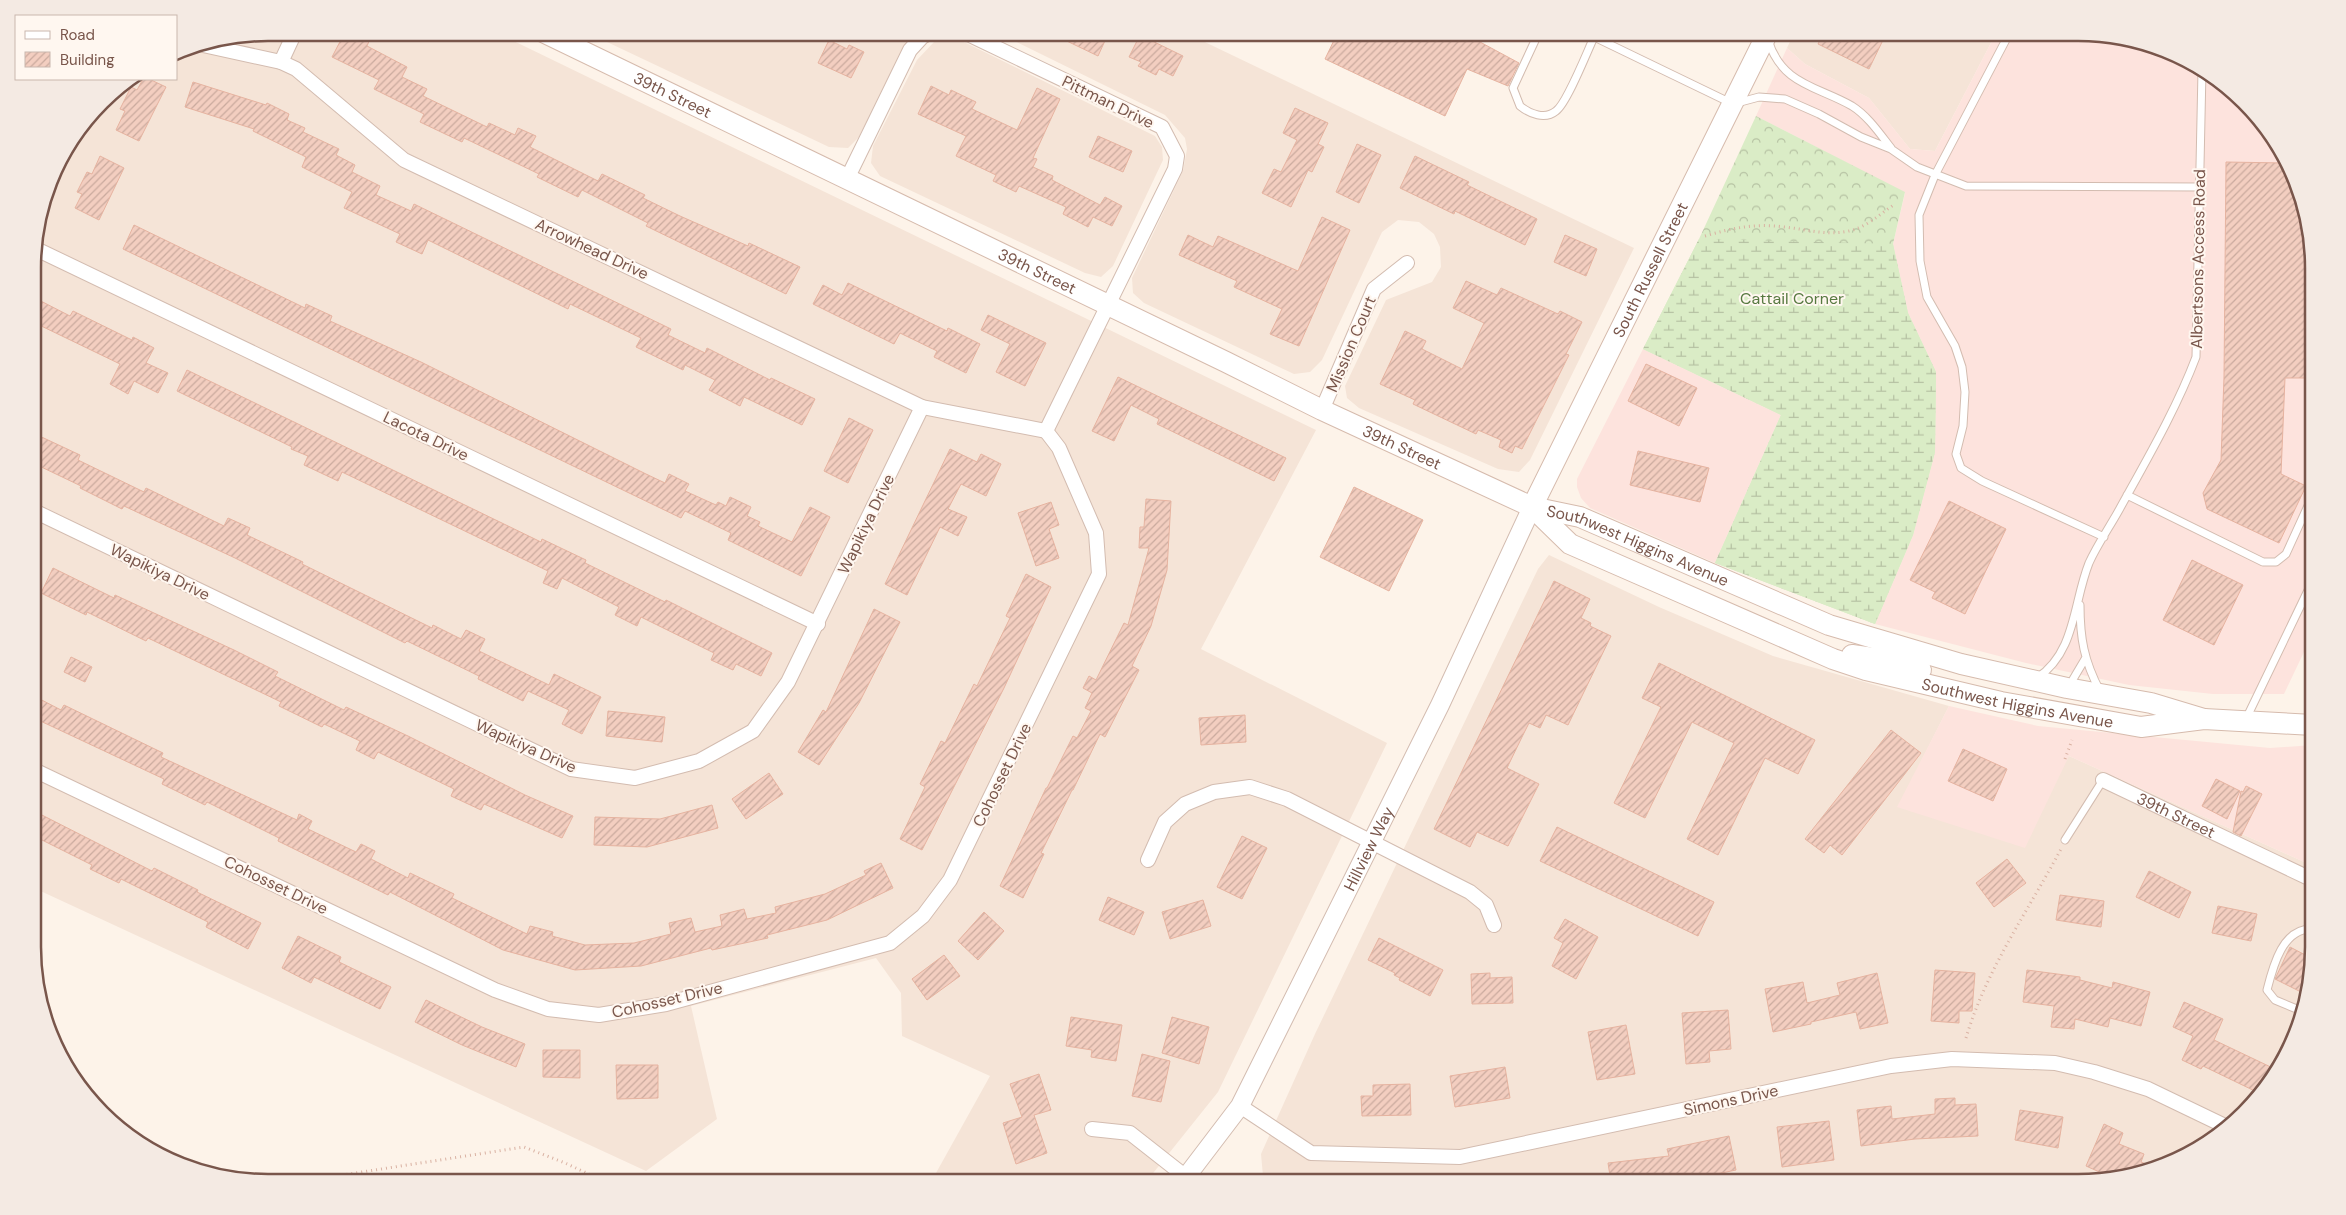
<svg xmlns="http://www.w3.org/2000/svg" width="2346" height="1215" viewBox="0 0 2346 1215" font-family="'DM Sans',sans-serif">
	<style>
		.residential { fill: #f5e4d7 }
		.commercial { fill: #fde3dd }
		.forest { fill: url(#forest-crowns) }
		.wetland { fill: url(#wetland-marsh) }
		.building { fill: url(#building-hatch); stroke: #e6b3a0 }
		.lines { fill: none; stroke-linecap: round; stroke-linejoin: round }
		.service-casing { stroke: #d3bcb0; stroke-width: 9 }
		.minor-casing { stroke: #d3bcb0; stroke-width: 16 }
		.tertiary-casing { stroke: #d3bcb0; stroke-width: 20 }
		.secondary-casing { stroke: #d6bbad; stroke-width: 22 }
		.path { stroke: #d9b1a2; stroke-width: 3; stroke-dasharray: 1 4; stroke-linecap: butt }
		.service { stroke: #fff; stroke-width: 7 }
		.minor { stroke: #fff; stroke-width: 14 }
		.tertiary { stroke: #fff; stroke-width: 18 }
		.secondary { stroke: #fff; stroke-width: 20 }
		.labels { text-anchor: middle; dominant-baseline: central; stroke-width: 4; stroke-linejoin: round; paint-order: stroke }
		.street-label { font-size: 16px; fill: #79564b; stroke: #fff7f0 }
		.park-label { font-size: 16px; fill: #577940; stroke: #fff7f0 }
		.rim { fill: none; stroke: #79564b; stroke-width: 2.5 }
	</style>
	<defs>
		<pattern id="forest-crowns" width="20" height="18" patternUnits="userSpaceOnUse" patternTransform="scale(1.25)"><rect width="20" height="18" fill="#daecc6"/><path d="M2 6a3 3 0 1 1 6 0M12 15a3 3 0 1 1 6 0" fill="none" stroke="#b6c2a3"/></pattern>
		<pattern id="wetland-marsh" width="20" height="14" patternUnits="userSpaceOnUse" patternTransform="scale(1.25)"><rect width="20" height="14" fill="#daecc6"/><path d="M1 5h8M5 5V1M11 12h8M15 12V8" fill="none" stroke="#b6c2a3"/></pattern>
		<pattern id="building-hatch" width="6" height="6" patternUnits="userSpaceOnUse" patternTransform="scale(1.25)"><rect width="6" height="6" fill="#f3cec0"/><path d="M-1 1l2-2M0 6l6-6M5 7l2-2" fill="none" stroke="#caaa9e"/></pattern>
	</defs>
	<rect width="100%" height="100%" fill="#fdf3e9"/>
	<path class="residential" d="M268,33H497L1316,430L1201,649L1387,743L1218,1092L1146,1182H931L990,1076L902,1036L901,993L876,958L691,1006L717,1119L646,1171L34,888L33,252L57,163L112,91L132,79H176V51L178,50Z
		M588,33H912L859,137L848,148L829,147Z
		M998,33H1186L1634,248L1530,460L1519,472L1498,469L1359,408L1347,398L1345,386L1386,300L1432,282L1441,267L1440,247L1434,234L1419,222L1398,220L1382,232L1322,360L1310,372L1294,374L1144,303L1133,293L1132,278L1183,171L1187,149L1185,138L1165,115Z
		M1794,33H1996L1935,151L1910,149L1869,98L1805,64L1787,48Z
		M946,37L962,41L1155,136L1162,147L1163,160L1113,266L1101,277L1085,273L880,176L871,163L873,146L917,60L934,42Z
		M1549,555L1659,607L1773,656L1949,706L1898,807L2069,756L2313,866V948L2289,1052L2255,1103L2209,1143L2154,1170L2093,1182H1383L1382,1178L1263,1176L1261,1154L1315,1034L1538,569Z"/>
	<path class="commercial" d="M1996,33H2078L2183,57L2234,91L2274,137L2312,237L2313,633L2284,694H2213L2129,685L2026,663L1875,624L1913,535L1935,452L1936,372L1908,313L1893,244L1905,193L1756,116L1787,48L1805,64L1869,98L1910,149L1935,151Z
		M1643,349L1781,415L1715,563L1590,508L1581,498L1577,487V479Z
		M1949,706L2038,726L2270,748L2313,745V866L2069,756L2025,848L1897,807Z"/>
	<path class="forest" d="M1756,116L1905,192L1893,244L1908,313L1936,372L1935,452L1913,535L1875,624L1715,563L1781,415L1643,349L1699,239Z"/>
	<path class="wetland" d="M1699,239L1893,244L1908,313L1936,372L1935,452L1913,535L1875,624L1715,563L1781,415L1643,349Z"/>
	<path class="building" d="M345,32H373L367,46L407,67L402,77L427,89L423,96L487,127L489,123L515,135L518,128L536,136L530,147L598,181L602,174L645,195L643,198L680,216L748,246L749,243L800,267L786,294L646,226L648,223L582,190L578,197L537,177L539,174L464,138L462,142L420,122L424,114L374,89L379,80L332,57Z
		M1048,32H1109L1098,56Z
		M1338,32H1484L1480,42L1519,63L1508,86L1467,69L1445,116L1325,59Z
		M1824,32H1880L1878,37L1883,40L1869,69L1818,44Z
		M1140,35L1183,56L1173,76L1159,69L1156,75L1138,66L1141,62L1129,57Z
		M829,40L847,49L849,45L864,52L851,78L818,63Z
		M143,79H149L166,87L139,141L116,130L125,111L120,109L131,87L137,90Z
		M193,82L266,105L267,103L289,114L287,120L305,128L303,132L339,149L336,155L355,165L352,172L380,186L376,195L411,211L414,204L671,329L668,335L705,353L707,348L770,380L771,378L815,399L802,425L744,397L740,406L709,390L715,380L685,365L683,370L636,347L641,338L570,304L568,309L428,240L422,254L396,242L400,234L344,208L352,192L302,167L306,157L253,131L254,129L185,107Z
		M931,86L949,95L951,90L976,102L972,109L1017,130L1037,88L1060,99L1033,158L1037,159L1033,167L1053,176L1052,180L1100,205L1105,197L1122,206L1112,226L1093,217L1088,227L1063,214L1066,207L1019,186L1016,192L993,181L996,175L956,156L966,136L918,114Z
		M1295,108L1328,123L1318,144L1324,147L1312,172L1308,170L1291,207L1262,193L1274,169L1281,172L1297,140L1283,133Z
		M1098,136L1132,151L1123,172L1089,157Z
		M1357,144L1381,155L1359,203L1336,192Z
		M100,156L124,168L99,220L75,208L82,194L77,192L87,172L92,174Z
		M1415,156L1469,182L1467,185L1537,219L1525,245L1455,211L1454,214L1400,188Z
		M2226,162L2284,163L2312,237V378H2285L2281,474L2306,486L2279,543L2207,509L2203,493L2221,460L2224,377Z
		M1322,217L1350,230L1299,346L1270,334L1282,309L1234,287L1237,281L1179,255L1188,235L1213,247L1218,236L1298,271Z
		M134,225L305,308L306,304L332,316L330,321L421,362L646,474L665,483L669,474L689,484L685,491L716,505L718,502L726,506L730,497L751,507L747,516L760,522L758,526L792,542L810,507L830,517L801,576L728,540L731,533L685,511L681,518L123,249Z
		M1565,235L1597,249L1586,276L1554,262Z
		M1466,281L1497,295L1501,288L1558,314L1560,311L1582,322L1566,354L1569,355L1522,449L1515,446L1512,453L1499,447L1501,440L1478,430L1476,434L1413,404L1415,400L1380,384L1405,331L1426,341L1422,349L1462,369L1484,323L1453,308Z
		M848,283L947,331L948,328L980,344L966,373L934,357L937,351L900,333L894,344L813,304L823,285L842,295Z
		M33,297L70,316L73,311L132,340L133,337L154,348L146,363L168,373L158,393L134,381L128,394L110,384L120,364L33,322Z
		M988,315L1046,343L1025,386L996,372L1010,344L981,330Z
		M1646,364L1697,388L1679,426L1628,401Z
		M187,370L541,542L542,539L586,560L585,563L665,602L666,600L772,653L761,676L736,664L733,670L711,660L714,653L641,617L637,626L615,615L619,607L562,578L557,589L543,583L548,571L342,472L338,481L304,465L308,456L291,449L292,447L177,391Z
		M1118,377L1286,458L1274,481L1157,424L1159,419L1131,405L1114,441L1092,431Z
		M849,418L873,430L848,483L824,471Z
		M33,433L80,455L78,460L144,492L146,488L224,526L228,518L250,528L247,535L303,562L302,564L432,628L433,625L461,639L466,630L485,639L479,651L549,685L554,674L601,697L582,734L562,724L569,710L528,691L523,701L478,679L479,676L407,641L405,643L235,558L124,506L122,509L80,488L81,486L33,463Z
		M950,449L977,462L981,454L1001,464L986,496L961,484L948,509L967,517L958,536L940,527L907,595L885,584Z
		M1638,451L1709,468L1700,502L1630,485Z
		M1354,487L1423,520L1389,591L1320,557Z
		M1146,499L1171,501L1167,570L1151,626L1132,666L1139,670L1105,737L1100,734L1073,790H1072L1041,853L1044,854L1023,898L1000,886L1046,788H1047L1073,736L1077,738L1091,711L1085,708L1092,693L1083,688L1089,676L1096,680L1124,623L1128,625L1149,548H1139L1140,527H1144Z
		M1949,501L2006,529L1965,614L1932,598L1935,592L1910,580Z
		M1051,502L1059,525L1049,529L1059,558L1036,566L1018,513Z
		M2192,560L2243,585L2214,645L2163,620Z
		M53,568L114,598L115,595L234,650L278,672L275,676L344,710L346,707L408,736L525,795L573,816L562,838L484,804L481,810L451,796L454,789L378,752L374,759L356,750L360,741L324,724L322,727L279,706L281,702L148,638L146,641L87,612L86,615L41,593Z
		M1026,574L1051,587L1004,688L922,850L900,839L925,787L920,784L941,741L945,743L974,684L977,686L1010,618L1006,616Z
		M1554,581L1590,599L1581,618L1591,623L1590,626L1611,636L1568,725L1546,715L1540,728L1529,723L1522,737L1507,768L1539,784L1508,846L1477,832L1470,847L1434,829Z
		M874,609L900,622L859,703L819,765L798,752L823,710L826,712Z
		M71,657L92,667L85,682L64,672Z
		M1659,663L1815,740L1798,774L1765,758L1718,855L1687,839L1734,743L1692,722L1645,818L1614,803L1661,707L1642,698Z
		M34,696L61,710L64,705L163,753L161,757L297,820L299,814L312,821L308,829L356,852L361,844L375,851L371,859L408,878L410,873L454,894L452,898L527,934L530,926L553,932L552,936L585,945L634,943L671,934L669,923L691,918L695,932L722,926L720,915L744,909L747,919L776,913L775,907L825,894L866,875L864,871L881,863L893,888L827,920L767,935L768,938L712,950L711,948L641,966L575,970L503,950L390,892L388,895L278,841L279,838L207,802L205,805L162,784L164,779L34,718Z
		M608,711L665,717L662,742L606,736Z
		M1245,715L1246,742L1201,745L1199,718Z
		M1891,730L1921,753L1842,855L1830,845L1824,853L1805,839Z
		M1963,749L2007,769L1993,801L1948,781Z
		M769,773L783,794L746,819L732,799Z
		M2216,779L2240,791L2227,819L2202,806Z
		M2246,786L2262,794L2241,836L2233,832L2241,791L2243,792Z
		M712,805L718,828L647,847L594,845L595,817L660,819Z
		M34,811L152,871L154,868L198,890L197,892L261,923L248,949L206,927L208,922L121,879L119,883L90,869L92,865L34,836Z
		M1557,827L1714,902L1698,936L1540,861Z
		M1242,836L1267,848L1242,899L1217,887Z
		M2007,859L2026,883L1994,907L1976,883Z
		M2149,871L2191,892L2179,918L2136,897Z
		M2060,895L2104,901L2101,927L2056,920Z
		M1108,897L1144,912L1134,935L1099,920Z
		M1203,900L1211,926L1170,939L1162,912Z
		M2218,906L2257,914L2251,941L2212,933Z
		M984,912L1004,931L978,960L958,941Z
		M1565,919L1598,937L1576,979L1552,966L1563,943L1554,938Z
		M298,936L341,957L339,962L391,987L380,1009L314,977L311,983L282,968Z
		M1379,938L1443,970L1430,996L1399,980L1400,978L1394,975L1395,973L1368,960Z
		M2290,947L2311,958L2303,993L2275,979Z
		M944,955L960,976L927,1000L912,979Z
		M1935,970L1975,973L1972,1011H1959V1023L1931,1021Z
		M2027,970L2080,977V980L2112,988L2113,982L2150,992L2141,1026L2110,1018L2108,1027L2075,1019L2074,1029L2051,1027L2054,1006L2023,1002Z
		M1490,973V978L1512,977L1513,1003L1472,1004L1471,974Z
		M1877,973L1888,1023L1860,1029L1856,1012L1811,1022V1024L1773,1032L1765,989L1803,982L1807,1003L1840,995L1837,983Z
		M426,1000L482,1027L525,1044L516,1067L462,1045L415,1022Z
		M2184,1002L2223,1019L2214,1040L2277,1070L2261,1094L2203,1066L2201,1069L2182,1060L2193,1036L2173,1027Z
		M1728,1010L1731,1049L1709,1051L1710,1062L1686,1064L1682,1013Z
		M1071,1017L1122,1025L1116,1061L1091,1057L1092,1050L1066,1046Z
		M1172,1017L1209,1027L1199,1064L1162,1053Z
		M1626,1025L1635,1074L1597,1080L1588,1032Z
		M543,1050H580V1078L543,1077Z
		M1142,1054L1170,1061L1161,1102L1132,1096Z
		M616,1065H658V1098L617,1099Z
		M1505,1067L1510,1098L1455,1107L1450,1076Z
		M1039,1074L1051,1110L1034,1115L1047,1153L1016,1164L1003,1123L1022,1117L1010,1084Z
		M1410,1084L1411,1115L1362,1116L1361,1096H1373V1085Z
		M1955,1098V1105L1976,1104L1978,1136L1915,1139L1861,1146L1857,1110L1891,1106L1892,1119L1935,1114V1099Z
		M2020,1110L2063,1117L2058,1148L2015,1140Z
		M1829,1121L1834,1160L1782,1167L1777,1127Z
		M2104,1124L2123,1133L2119,1144L2144,1154L2141,1162L2157,1168L2113,1178L2086,1166Z
		M1729,1136L1736,1170L1678,1182H1611L1608,1163L1669,1156L1667,1149Z"/>
	<g class="lines">
		<defs>
			<path id="service" d="M1539,32L1513,88L1520,106C1530,114 1545,120 1556,111C1567,103 1587,52 1594,37
				M1584,32L1733,104L1759,97L1785,99L1819,114L1861,137L1891,149L1917,167L1966,186L2200,187
				M2010,32L1935,175L1919,215L1920,261L1927,297L1955,346L1962,367L1965,392L1963,426L1956,454L1961,468L1982,481L2104,537
				M1768,40C1782,85 1817,86 1852,106C1868,116 1880,134 1891,148
				M2127,495L2263,562H2276L2286,554L2312,497
				M2080,605C2080,638 2084,661 2100,691
				M2037,678C2076,652 2073,603 2089,563C2097,545 2109,528 2119,510C2146,461 2176,410 2196,357L2202,70
				M2069,686L2085,659
				M2246,719L2312,582
				M2065,840L2103,780
				M2299,1010L2275,1000L2267,990C2273,966 2283,927 2313,929"/>
			<g id="minor">
				<path d="M956,32L970,35L1162,127L1177,156L1175,169L1046,431"/>
				<path d="M203,45L281,62L296,69L404,160L922,407L1046,431"/>
				<path d="M281,62L295,32"/>
				<path d="M847,179L910,50L922,37L931,32"/>
				<path d="M34,248L818,624"/>
				<path d="M1322,410L1374,289L1407,263"/>
				<path d="M34,511L571,769L635,778L699,761L753,731L788,682L922,407"/>
				<path d="M34,770L495,990L548,1009L599,1015L666,1004L890,943L923,916L950,880L1099,574L1096,533L1059,448L1046,431"/>
				<path id="s1" d="M2103,780L2313,880"/>
				<path d="M1148,860L1165,822L1185,804L1214,792L1250,787L1287,799L1470,892L1486,905L1494,925"/>
				<path d="M1240,1106L1311,1153L1460,1157L1891,1066L1952,1059L2055,1063L2094,1072L2148,1089L2227,1127"/>
				<path d="M1092,1129L1130,1133L1186,1177"/>
			</g>
			<g id="tertiary">
				<path id="s2" d="M1185,1182L1186,1177L1240,1106L1440,705L1532,507"/>
			</g>
			<g id="secondary">
				<path id="s3" d="M543,32L1226,362L1322,410L1532,507L1580,517L1829,625L1961,664L2067,688L2151,703L2204,719"/>
				<path id="s4" d="M1532,507L1570,544L1833,659L1866,670L2001,702L2141,727L2204,719L2313,725"/>
				<path id="s5" d="M1532,507L1768,32"/>
				<path d="M1852,655L1887,660L1921,670"/>
			</g>
		</defs>
		<use href="#service" class="service-casing"/>
		<use href="#minor" class="minor-casing"/>
		<use href="#tertiary" class="tertiary-casing"/>
		<use href="#secondary" class="secondary-casing"/>
		<path class="path" d="M1705,236C1732,228 1756,223 1784,227C1806,229 1826,236 1849,231C1867,227 1880,214 1895,204
			M2065,759L2072,740
			M1966,1038C1986,970 2028,911 2061,849
			M297,1182L524,1147L565,1163L606,1182"/>
		<use href="#service" class="service"/>
		<use href="#minor" class="minor"/>
		<use href="#tertiary" class="tertiary"/>
		<use href="#secondary" class="secondary"/>
	</g>
	<g class="labels">
		<g class="street-label">
			<text stroke="none"><textPath href="#s3" startOffset="144">39th Street</textPath></text>
			<text transform="translate(1108 102) rotate(26)">Pittman Drive</text>
			<text transform="translate(592 249) rotate(25)">Arrowhead Drive</text>
			<text transform="translate(2198 259) rotate(-89)">Albertsons Access Road</text>
			<text stroke="none"><textPath href="#s5" startOffset="265">South Russell Street</textPath></text>
			<text stroke="none"><textPath href="#s3" startOffset="549">39th Street</textPath></text>
			<text transform="translate(1351 344) rotate(-67)">Mission Court</text>
			<text transform="translate(426 436) rotate(26)">Lacota Drive</text>
			<text stroke="none"><textPath href="#s3" startOffset="954">39th Street</textPath></text>
			<text transform="translate(866 524) rotate(-64)">Wapikiya Drive</text>
			<text stroke="none"><textPath href="#s3" startOffset="1210">Southwest Higgins Avenue</textPath></text>
			<text transform="translate(160 572) rotate(26)">Wapikiya Drive</text>
			<text stroke="none"><textPath href="#s4" startOffset="530">Southwest Higgins Avenue</textPath></text>
			<text transform="translate(526 746) rotate(24)">Wapikiya Drive</text>
			<text transform="translate(1002 775) rotate(-64)">Cohosset Drive</text>
			<text stroke="none"><textPath href="#s1" startOffset="81">39th Street</textPath></text>
			<text stroke="none"><textPath href="#s2" startOffset="382">Hillview Way</textPath></text>
			<text transform="translate(276 885) rotate(26)">Cohosset Drive</text>
			<text transform="translate(667 1000) rotate(-13)">Cohosset Drive</text>
			<text transform="translate(1731 1100) rotate(-12)">Simons Drive</text>
		</g>
		<g class="park-label">
			<text x="1792" y="298">Cattail Corner</text>
		</g>
	</g>
	<path d="M0 0H2346V1215H0ZM268 41H2078A227 227 0 0 1 2305 268V947A227 227 0 0 1 2078 1174H268A227 227 0 0 1 41 947V268A227 227 0 0 1 268 41Z" fill="#f4eae3" fill-rule="evenodd"/>
	<path class="rim" d="M268 41H2078A227 227 0 0 1 2305 268V947A227 227 0 0 1 2078 1174H268A227 227 0 0 1 41 947V268A227 227 0 0 1 268 41Z"/>
	<rect x="15" y="15" width="162" height="65" fill="#fff7f0" stroke="#c9b7ae"/>
	<rect x="25" y="31" width="25" height="8" fill="#ffffff" stroke="#c9b7ae"/>
	<text x="60" y="40" font-size="15" fill="#79564b">Road</text>
	<rect x="25" y="52" width="25" height="15" fill="url(#building-hatch)" stroke="#c9b7ae"/>
	<text x="60" y="65" font-size="15" fill="#79564b">Building</text>
</svg>
